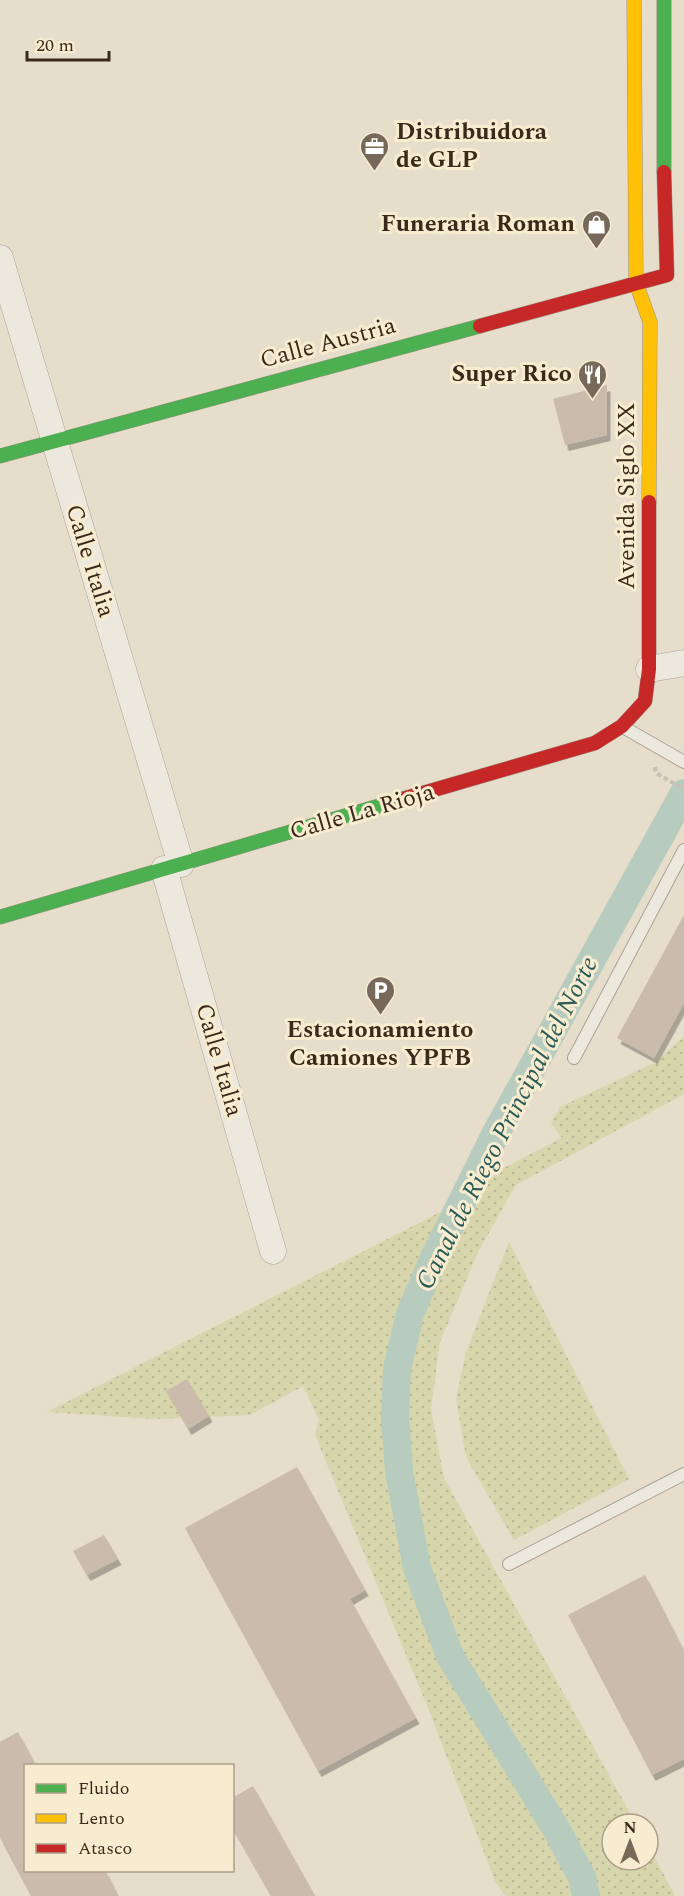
<svg xmlns="http://www.w3.org/2000/svg" width="684" height="1896" viewBox="0 0 684 1896" font-family="Spectral,serif">
	<style>
		.green { fill: url(#green-dots) }
		.lines { fill: none; stroke-linecap: round; stroke-linejoin: round }
		.canal { stroke: #b7cbbe; stroke-width: 28 }
		.building { fill: #cabbac; filter: url(#shadow) }
		.lane-casing { stroke: #aba295; stroke-width: 14 }
		.street-casing { stroke: #aba295; stroke-width: 27 }
		.fast-casing { stroke: #9a9185; stroke-width: 15 }
		.slow-casing { stroke: #9a9185; stroke-width: 15 }
		.jam-casing { stroke: #9a9185; stroke-width: 15 }
		.path { stroke: #c6bfb5; stroke-width: 4; stroke-dasharray: 4.5 3; stroke-linecap: butt }
		.lane { stroke: #ede8de; stroke-width: 12 }
		.street { stroke: #ede8de; stroke-width: 26 }
		.fast { stroke: #4caf50; stroke-width: 14 }
		.slow { stroke: #ffc107; stroke-width: 14 }
		.jam { stroke: #c62828; stroke-width: 14 }
		.labels { text-anchor: middle; dominant-baseline: central; stroke-width: 6; stroke-linejoin: round; paint-order: stroke }
		.poi-label { font-size: 24px; font-weight: bold; fill: #3a2a1c; stroke: #f8ecd0; text-anchor: end }
		.street-label { font-size: 24px; fill: #3a2a1c; stroke: #f8ecd0 }
		.water-label { font-size: 26px; font-style: italic; fill: #2a5b57; stroke: #f8ecd0 }
	</style>
	<defs>
		<pattern id="green-dots" width="8" height="8" patternUnits="userSpaceOnUse" patternTransform="scale(1.5)"><rect width="8" height="8" fill="#d7d6ac"/><path d="M2 2h.1M6 6h.1" fill="none" stroke="#b9b893" stroke-width="1.8" stroke-linecap="round"/></pattern>
		<filter id="shadow"><feDropShadow dx="3.5" dy="6" stdDeviation="0" flood-color="#0004"/></filter>
	</defs>
	<rect width="100%" height="100%" fill="#e6ddcb"/>
	<path class="green" d="M684,1036V1094L516,1185L478,1252L440,1342L431,1409L444,1478L636,1824H612V1860H648V1845L675,1896H505L495,1881L428,1708L315,1435L319,1419L303,1386L250,1415L155,1419L47,1412L478,1193L484,1178L562,1138L551,1123L560,1107L656,1062Z
		M509,1242L629,1479L514,1540L466,1457L456,1399L466,1352Z"/>
	<g class="lines">
		<path class="canal" d="M586,1896L582,1877L555,1827L450,1656L417,1568L399,1471L395,1417L397,1369L410,1314L434,1258L497,1131L684,793"/>
	</g>
	<path class="building" d="M607,385V435L565,445L553,399Z
		M684,915V1003L654,1058L617,1038Z
		M187,1379L209,1416L188,1429L166,1391Z
		M297,1467L365,1590L350,1599L416,1718L318,1771L185,1528Z
		M104,1535L118,1559L87,1575L73,1551Z
		M645,1575L684,1651V1759L652,1775L568,1615Z
		M18,1732L36,1766H26V1870H105L118,1896H31L0,1838V1742Z
		M253,1786L315,1896H271L232,1828V1798Z"/>
	<g class="lines">
		<defs>
			<path id="lane" d="M623,727L684,762
				M574,1058L684,850
				M509,1564L684,1474"/>
			<path id="street" d="M0,258L181,864
				M649,669L684,663
				M164,869L273,1251"/>
			<path id="fast" d="M664,0V172
				M0,456L480,326
				M0,917L406,798"/>
			<path id="slow" d="M634,0L636,283
				M636,283L650,322L649,502"/>
			<path id="jam" d="M480,326L667,275L664,172
				M406,798L595,743L622,726L645,701L649,669V502"/>
		</defs>
		<use href="#lane" class="lane-casing"/>
		<use href="#street" class="street-casing"/>
		<use href="#fast" class="fast-casing"/>
		<use href="#slow" class="slow-casing"/>
		<use href="#jam" class="jam-casing"/>
		<path class="path" d="M655,767L656,773L684,789"/>
		<use href="#lane" class="lane"/>
		<use href="#street" class="street"/>
		<use href="#fast" class="fast"/>
		<use href="#slow" class="slow"/>
		<use href="#jam" class="jam"/>
	</g>
	<defs>
		<symbol id="office-pin" viewBox="-11 -11 22 30"><path d="M0 17L-7.5 6A9.5 9.5 0 1 1 7.5 6Z" fill="#766959" stroke="#f8ecd0"/><path d="M-6-3h4V-5.5h4V-3h4V5H-6ZM-1-4.5V-3h2v-1.5ZM-6 0V1H6V0Z" fill="#fff"/></symbol>
		<symbol id="shop-pin" viewBox="-11 -11 22 30"><path d="M0 17L-7.5 6A9.5 9.5 0 1 1 7.5 6Z" fill="#766959" stroke="#f8ecd0"/><path d="M-5-2.5h2.3a2.7 3.5 0 0 1 5.4 0H5L5.5 6h-11ZM-1.5-2.5h3a1.5 2.3 0 0 0-3 0Z" fill="#fff"/></symbol>
		<symbol id="restaurant-pin" viewBox="-11 -11 22 30"><path d="M0 17L-7.5 6A9.5 9.5 0 1 1 7.5 6Z" fill="#766959" stroke="#f8ecd0"/><path d="M-5-6h1v4h1v-4h1v4h1v-4h1v5L-1.5 .5V6h-2V.5L-5-1ZM5-6V6H3V1.5H1.5Q1.5-4 5-6Z" fill="#fff"/></symbol>
		<symbol id="parking-pin" viewBox="-11 -11 22 30"><path d="M0 17L-7.5 6A9.5 9.5 0 1 1 7.5 6Z" fill="#766959" stroke="#f8ecd0"/><path d="M-3.5-5.5H1a3.5 3.5 0 0 1 0 7H-1V5.5H-3.5ZM-1-3.4V-.6H.8a1.4 1.4 0 0 0 0-2.8Z" fill="#fff"/></symbol>
	</defs>
	<g fill-rule="evenodd">
		<use href="#office-pin" x="358" y="130" width="33" height="45"/>
		<use href="#shop-pin" x="580" y="208" width="33" height="45"/>
		<use href="#restaurant-pin" x="576" y="358" width="33" height="45"/>
		<use href="#parking-pin" x="364" y="974" width="33" height="45"/>
	</g>
	<g class="labels">
		<g class="poi-label">
			<text x="396" y="132" text-anchor="start">Distribuidora<tspan x="396" dy="28">de GLP</tspan></text>
			<text x="575" y="224">Funeraria Roman</text>
			<text x="572" y="374">Super Rico</text>
			<text x="380" y="1030" text-anchor="middle">Estacionamiento<tspan x="380" dy="28">Camiones YPFB</tspan></text>
		</g>
		<g class="street-label">
			<text transform="translate(328 343) rotate(-15)">Calle Austria</text>
			<text transform="translate(627 496) rotate(-90)">Avenida Siglo XX</text>
			<text transform="translate(90 561) rotate(73)">Calle Italia</text>
			<text transform="translate(362 812) rotate(-16)">Calle La Rioja</text>
			<text transform="translate(219 1060) rotate(74)">Calle Italia</text>
		</g>
		<g class="water-label">
			<text transform="translate(507 1123) rotate(-63)">Canal de Riego Principal del Norte</text>
		</g>
	</g>
	<rect x="24" y="1764" width="210" height="108" fill="#f8ecd0" stroke="#ac9e88" stroke-width="1.5"/>
	<rect x="36" y="1784" width="30" height="9" fill="#4caf50" stroke="#ac9e88" stroke-width="1.5"/>
	<text x="78" y="1794" font-size="18" fill="#3a2a1c">Fluido</text>
	<rect x="36" y="1814" width="30" height="9" fill="#ffc107" stroke="#ac9e88" stroke-width="1.5"/>
	<text x="78" y="1824" font-size="18" fill="#3a2a1c">Lento</text>
	<rect x="36" y="1844" width="30" height="9" fill="#c62828" stroke="#ac9e88" stroke-width="1.5"/>
	<text x="78" y="1854" font-size="18" fill="#3a2a1c">Atasco</text>
	<g transform="translate(630 1842)"><circle r="28" fill="#f8ecd0" stroke="#ac9e88" stroke-width="1.5"/>
	<path d="M0-4.5L10 22L0 15L-10 22Z" fill="#766959"/>
	<text y="-9" font-size="16" font-weight="bold" text-anchor="middle" fill="#3a2a1c">N</text>
	</g>
	<path d="M27 51v9h82v-9" fill="none" stroke="#3a2a1c" stroke-width="3"/>
	<text x="36" y="51" font-size="18" fill="#3a2a1c" stroke="#f8ecd0" stroke-width="4.5" paint-order="stroke">20 m</text>
</svg>
